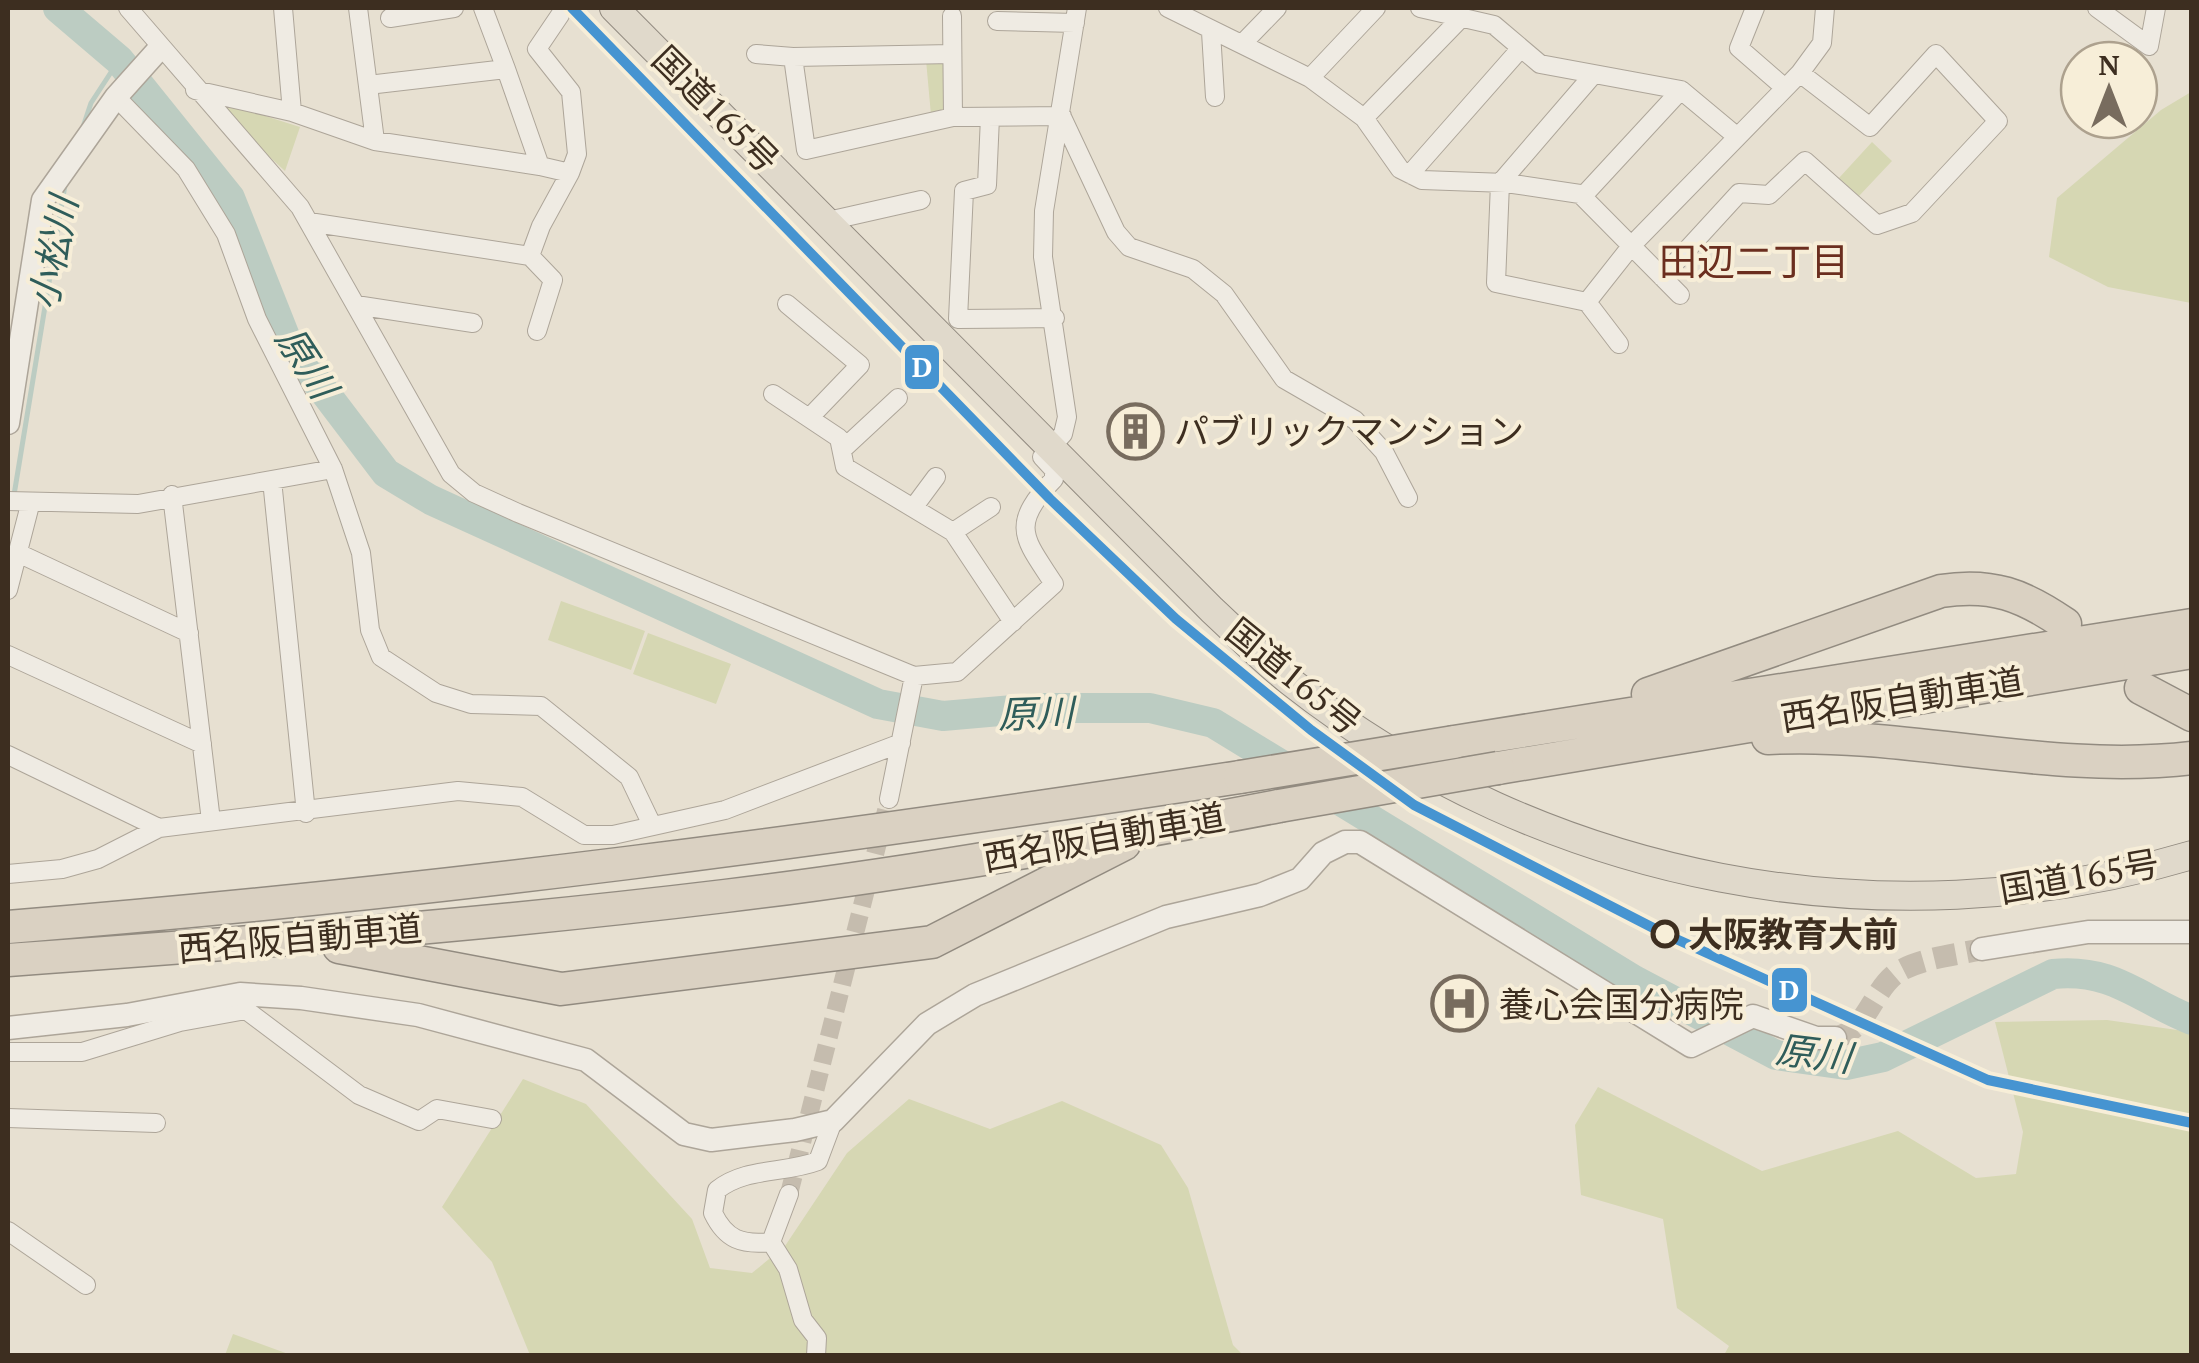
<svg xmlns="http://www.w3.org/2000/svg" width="2199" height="1363" viewBox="0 0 2199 1363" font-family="'PT Serif','Noto Sans JP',serif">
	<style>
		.green { fill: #d6d7b3 }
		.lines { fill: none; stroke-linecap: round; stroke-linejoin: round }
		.stream { stroke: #bcccc2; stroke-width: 5 }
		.river { stroke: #bcccc2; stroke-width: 30 }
		.minor-tunnel { stroke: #c5bcae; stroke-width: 18; stroke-dasharray: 18 9; stroke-linecap: butt }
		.tertiary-tunnel { stroke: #c5bcae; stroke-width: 22; stroke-dasharray: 22 11; stroke-linecap: butt }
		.minor-casing { stroke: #ada599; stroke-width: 20 }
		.tertiary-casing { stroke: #ada599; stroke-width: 25 }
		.trunk-casing { stroke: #928b80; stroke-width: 30 }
		.motorway-casing { stroke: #928b80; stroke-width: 35 }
		.minor { stroke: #efebe3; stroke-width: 18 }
		.tertiary { stroke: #efebe3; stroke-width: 22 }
		.trunk { stroke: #e0d9cb; stroke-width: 28 }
		.motorway { stroke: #dad1c2; stroke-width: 32 }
		.motorway-bridge-casing { stroke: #928b80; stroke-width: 35; stroke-linecap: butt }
		.motorway-bridge { stroke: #dad1c2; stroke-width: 32 }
		.rail-1-casing { stroke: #f7eed8; stroke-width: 18 }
		.rail-1 { stroke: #4694d1; stroke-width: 10 }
		.stop-dot { fill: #f7eed8; stroke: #3d2e20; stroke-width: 5 }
		.labels { text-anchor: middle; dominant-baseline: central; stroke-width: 8; stroke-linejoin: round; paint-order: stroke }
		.street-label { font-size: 35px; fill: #3d2e20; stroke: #f7eed8 }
		.poi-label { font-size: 35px; fill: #3d2e20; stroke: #f7eed8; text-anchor: start }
		.stop-label { font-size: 35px; font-weight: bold; fill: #3d2e20; stroke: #f7eed8; text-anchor: start }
		.water-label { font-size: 38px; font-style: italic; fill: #2f5d5a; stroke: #f7eed8 }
		.neighbourhood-label { font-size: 38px; fill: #6b2e1e; stroke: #f7eed8 }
		.line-badge { stroke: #f7eed8; stroke-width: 4 }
		.badge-label { font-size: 28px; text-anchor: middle; font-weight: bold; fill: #fff }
	</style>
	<rect width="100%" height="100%" fill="#e7e0d1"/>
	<path class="green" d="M926,60L947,64L948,104L943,112L931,115Z
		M2191,92V303L2108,287L2049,257L2057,198L2161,110Z
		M224,103L300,127L285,171L219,111Z
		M1872,142L1892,161L1859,196L1839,178Z
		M561,601L645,631L631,670L548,640Z
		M648,633L731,664L716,704L633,674Z
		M2107,1020L2191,1032V1355H1724L1729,1346L1677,1308L1663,1219L1581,1195L1575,1125L1598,1087L1762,1171L1898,1131L1976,1178L2016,1174L2023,1132L1995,1022Z
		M523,1079L586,1104L692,1219L710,1268L752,1273L785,1246L847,1153L909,1099L990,1129L1062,1101L1161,1145L1188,1188L1233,1345L1243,1355H530L492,1262L442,1207Z
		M233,1334L291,1355H225Z"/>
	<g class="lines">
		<path class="stream" d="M83,127L91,103L119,60
			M14,495L65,185"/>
		<path class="river" d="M58,8L119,60L230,198L288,344L386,473L431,500L878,704L943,716L1036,708H1150L1213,723L1634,980L1776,1055L1846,1065L1883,1057L2053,974C2114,968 2139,999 2192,1020"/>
		<path class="minor-tunnel" d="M789,1194L889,799"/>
		<path class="tertiary-tunnel" d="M1835,1038C1869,1029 1871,991 1898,972C1921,958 1956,955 1982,949"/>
		<defs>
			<path id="minor" d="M128,8L300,207L451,474L474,493L518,513L914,676L957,672L1054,584C1025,539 1008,526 1054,479V470L1042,457L1063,434L1067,417L1043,257L1044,211L1077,8
				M283,8L292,112
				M358,8L375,141
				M483,8L506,69
				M1168,8L1310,78L1364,118L1400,169L1422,180L1506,183L1580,194L1680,295
				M1420,8L1494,25L1540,64L1681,90L1735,135
				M1755,8L1739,48L1785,88
				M2097,8L2149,46L2156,8
				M560,15L537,49L571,92L577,154L570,173
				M952,16L953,117
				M390,18L454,8
				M997,21L1075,23
				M1211,32L1215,97
				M1244,42L1277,8
				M756,54L793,57
				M952,54L793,57L806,150L953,117L1062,116
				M1593,75L1500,183L1496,283L1587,302L1619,344
				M1310,78L1376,8
				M195,90L292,112L375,141L540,166
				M116,97L186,169L226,234L257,319L333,469L361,553L370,630L381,657L436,693L471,704L541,706L629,777L651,823
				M990,117L987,185L964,191L958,319L1055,318
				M1062,117L1116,232L1129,247L1193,269L1224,294L1284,379L1355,420L1384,452L1408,498
				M1364,118L1461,18
				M1410,174L1521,48
				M1583,196L1681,90
				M828,221L921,200
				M309,222L530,256L541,226L570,173L540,166L506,69L368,85
				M530,256L553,280L537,331
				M1662,277L1739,193L1769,195L1805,161L1877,225L1912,213L1998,121L1936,54L1870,127L1800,73
				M1587,302L1632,245L1800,73L1822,43L1825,8
				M787,304L860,365L811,416
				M356,305L473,323
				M773,394L839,438L845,467L953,532L1013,622
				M842,450L898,398
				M272,480L306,813
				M172,495L211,821
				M8,501L138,504L333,469
				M913,508L936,477
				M953,532L991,507
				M18,553L189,633
				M8,590L30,505
				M8,655L202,744
				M8,755L159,828
				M889,799L914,676
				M8,874L62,869L98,859L159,828L458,791L522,797L584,835H613L725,810L901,743
				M8,1052H82L180,1022L246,1010L359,1095L419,1121L437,1109L492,1119
				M8,1118L156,1123
				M789,1194L771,1242C742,1245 726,1240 713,1213L717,1190C746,1167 784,1174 818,1161L833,1121
				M8,1231L86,1285
				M771,1242L788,1269L803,1320L817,1338L816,1356"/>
			<path id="tertiary" d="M8,423L43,200L116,97L159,49
				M1982,949L2088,932H2192
				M8,1028L127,1015L240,994L301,998L418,1015L586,1060L684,1134L711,1140L795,1130L833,1121L927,1024L975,995L1166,917L1260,895L1300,879L1323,853L1345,842H1360L1691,1046L1753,1016L1816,1038H1835"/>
			<path id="trunk" d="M614,8L1212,610C1238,634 1263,660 1291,682C1543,881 1884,947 2192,855"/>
			<path id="motorway" d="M2141,688L2192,715
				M1648,694L1941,591C1992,583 2023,595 2065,624
				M1768,738C1911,731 2049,775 2192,758
				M1454,742L2192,625
				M1498,768L2192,652
				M8,927C421,894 830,840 1240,777
				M339,947L561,989L932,942L1124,844
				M8,960C247,943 486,925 725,896C910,874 1095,841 1279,806"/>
		</defs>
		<use href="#minor" class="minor-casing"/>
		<use href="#tertiary" class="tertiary-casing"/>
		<use href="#trunk" class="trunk-casing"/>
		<use href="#motorway" class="motorway-casing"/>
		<use href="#minor" class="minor"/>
		<use href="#tertiary" class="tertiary"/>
		<use href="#trunk" class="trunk"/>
		<use href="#motorway" class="motorway"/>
		<defs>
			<path id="motorway-bridge" d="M1240,777L1454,742
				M1279,806L1498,768"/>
		</defs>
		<use href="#motorway-bridge" class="motorway-bridge-casing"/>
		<use href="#motorway-bridge" class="motorway-bridge"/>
		<defs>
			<path id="rail-1" d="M572,8L1050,499L1176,619L1311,730L1414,805L1665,934L1988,1080L2192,1123"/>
		</defs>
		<use href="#rail-1" class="rail-1-casing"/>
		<use href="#rail-1" class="rail-1"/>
	</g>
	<defs>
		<symbol id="building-ring" viewBox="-11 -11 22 22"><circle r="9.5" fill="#f7eed8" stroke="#786c5e" stroke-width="1.5"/><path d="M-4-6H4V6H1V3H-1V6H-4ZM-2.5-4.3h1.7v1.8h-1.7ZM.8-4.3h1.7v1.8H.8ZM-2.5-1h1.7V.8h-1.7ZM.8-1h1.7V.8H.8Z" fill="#786c5e"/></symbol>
		<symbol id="hospital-ring" viewBox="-11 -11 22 22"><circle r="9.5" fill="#f7eed8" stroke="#786c5e" stroke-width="1.5"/><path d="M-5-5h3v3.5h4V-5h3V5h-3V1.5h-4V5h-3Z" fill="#786c5e"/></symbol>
	</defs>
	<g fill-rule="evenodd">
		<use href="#building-ring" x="1104" y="400" width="63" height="63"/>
		<use href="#hospital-ring" x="1428" y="972" width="63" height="63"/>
	</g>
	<circle class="stop-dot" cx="1665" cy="934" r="12"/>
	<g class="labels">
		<g class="street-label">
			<text transform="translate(716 109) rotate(45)">国道165号</text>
			<text transform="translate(1294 676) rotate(39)">国道165号</text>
			<text transform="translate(1902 699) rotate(-9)">西名阪自動車道</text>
			<text transform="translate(1104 837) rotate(-10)">西名阪自動車道</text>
			<text transform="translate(2079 876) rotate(-10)">国道165号</text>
			<text transform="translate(300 938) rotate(-5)">西名阪自動車道</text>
		</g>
		<g class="poi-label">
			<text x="1174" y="431">パブリックマンション</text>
			<text x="1499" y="1004">養心会国分病院</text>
		</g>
		<g class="stop-label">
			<text x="1688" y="934">大阪教育大前</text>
		</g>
		<g class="water-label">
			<text transform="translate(53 253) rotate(-79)">小松川</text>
			<text transform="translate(307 362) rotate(57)">原川</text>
			<text transform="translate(1036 713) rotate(-2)">原川</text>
			<text transform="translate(1814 1053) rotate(7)">原川</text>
		</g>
		<g class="neighbourhood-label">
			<text x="1754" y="261">田辺二丁目</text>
		</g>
	</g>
	<g class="line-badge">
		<rect x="903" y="343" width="38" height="48" rx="10" fill="#4694d1"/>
		<rect x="1770" y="966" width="39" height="48" rx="10" fill="#4694d1"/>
	</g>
	<g class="badge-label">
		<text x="922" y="377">D</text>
		<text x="1789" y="1000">D</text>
	</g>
	<rect width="2199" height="1363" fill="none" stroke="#3d2e20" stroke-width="20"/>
	<g transform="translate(2109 90)"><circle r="48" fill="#f7eed8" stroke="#ada18e" stroke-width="2.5"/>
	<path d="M0-8L18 38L0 25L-18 38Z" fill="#786c5e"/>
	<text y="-15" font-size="28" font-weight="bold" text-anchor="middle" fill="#3d2e20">N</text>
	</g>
</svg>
